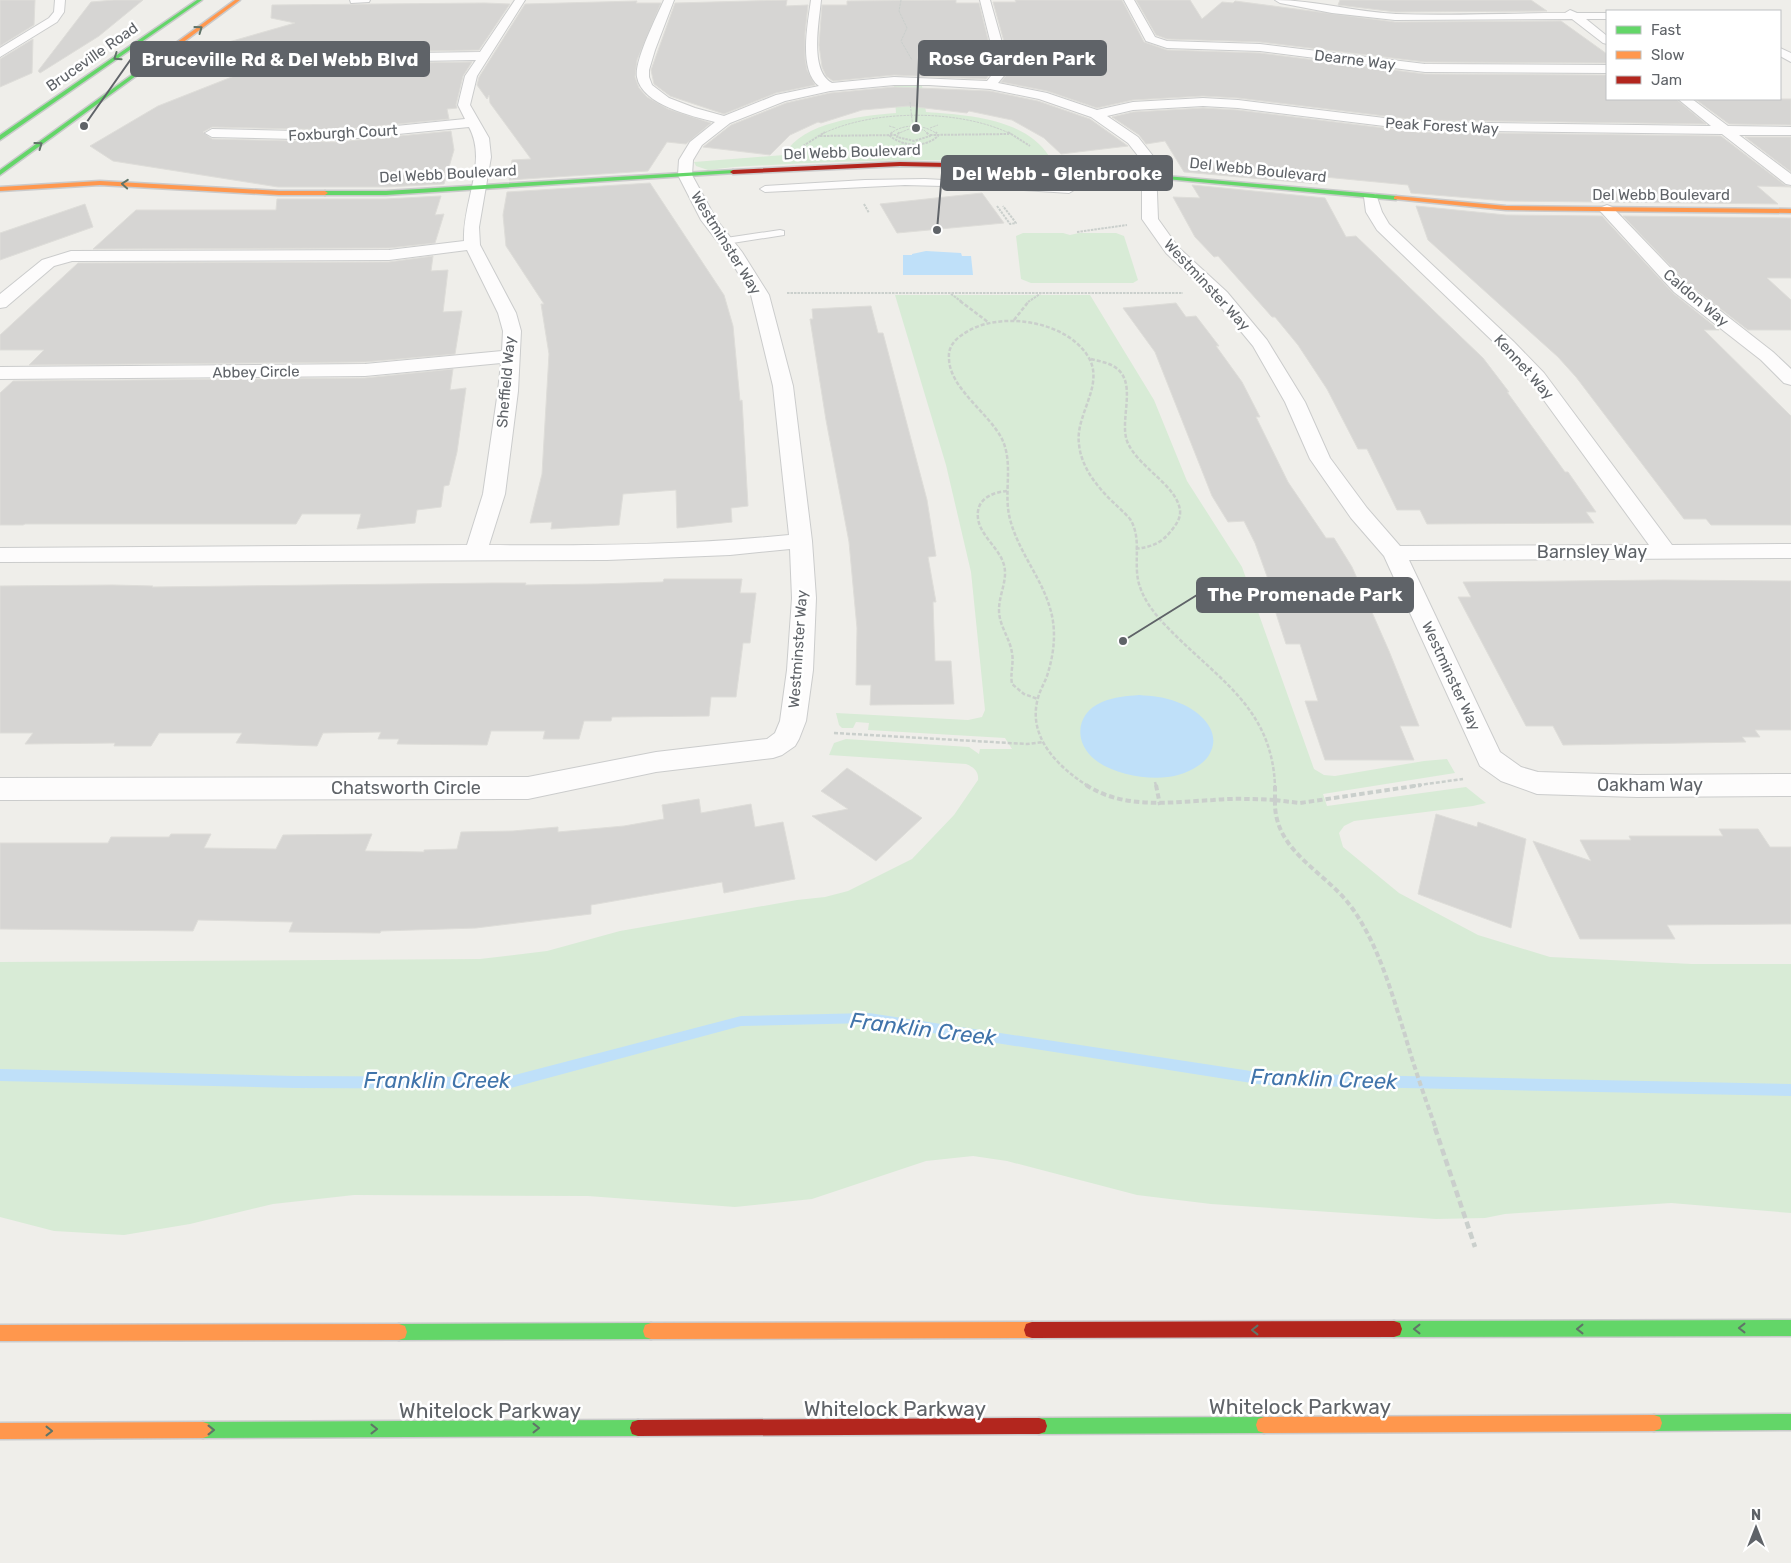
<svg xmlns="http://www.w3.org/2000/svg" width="1791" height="1563" viewBox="0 0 1791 1563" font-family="Rubik,sans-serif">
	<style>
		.green { fill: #d8ebd6 }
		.water { fill: #bfe0f9 }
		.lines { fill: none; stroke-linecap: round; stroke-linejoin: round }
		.stream { fill: #bfe0f9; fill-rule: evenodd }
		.building { fill: #d6d5d3; stroke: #deddd9 }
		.lane-casing { stroke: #cbcccc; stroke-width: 2 }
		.street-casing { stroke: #cbcccc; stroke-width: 2 }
		.fast-casing { stroke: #cacacb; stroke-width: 3 }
		.slow-casing { stroke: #cacacb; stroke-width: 3 }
		.jam-casing { stroke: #cacacb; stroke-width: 3 }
		.path-far4 { stroke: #cacfcc; stroke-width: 1; stroke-dasharray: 2.5 1; stroke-linecap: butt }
		.path-far3 { stroke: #cacfcc; stroke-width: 2; stroke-dasharray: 2.5 1; stroke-linecap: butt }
		.path-far2 { stroke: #cacfcc; stroke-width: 2.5; stroke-dasharray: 4 2; stroke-linecap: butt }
		.path-far1 { stroke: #cacfcc; stroke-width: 4; stroke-dasharray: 5.5 3; stroke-linecap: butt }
		.path { stroke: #cacfcc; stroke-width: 4.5; stroke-dasharray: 7 4; stroke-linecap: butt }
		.lane { fill: #fdfcfc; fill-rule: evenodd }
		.street { fill: #fdfcfc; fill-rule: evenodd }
		.fast { fill: #63d668; fill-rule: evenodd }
		.slow { fill: #ff974d; fill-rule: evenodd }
		.jam { fill: #b3261e; fill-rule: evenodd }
		.oneway { stroke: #607468 }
		.labels { text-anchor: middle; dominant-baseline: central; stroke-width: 5; stroke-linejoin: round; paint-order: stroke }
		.far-street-label { font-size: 15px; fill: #5f6368; stroke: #fff }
		.street-label { font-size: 18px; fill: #5f6368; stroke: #fff }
		.near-street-label { font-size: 21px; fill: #5f6368; stroke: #fff }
		.near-water-label { font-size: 22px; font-style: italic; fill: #4174aa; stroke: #fff }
		.leader { fill: none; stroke: #5f6368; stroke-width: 2 }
		.callout-dot { fill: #5f6368; stroke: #fff; stroke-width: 2 }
		.callout { fill: #5f6368; stroke: #5f6368; stroke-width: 2 }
		.callout-label { font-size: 19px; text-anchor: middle; font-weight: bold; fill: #fff }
	</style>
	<rect width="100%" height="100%" fill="#efeeea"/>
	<path class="green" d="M894,86H922L926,112C967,115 1024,118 1049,156L1140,162L1141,166C1127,175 1061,165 1040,164C937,157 836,161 734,167L708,170L696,166L694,162L784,155C803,121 862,116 896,113Z
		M1023,233H1063L1070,235L1079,233H1116L1124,236L1138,280L1133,283H1031L1021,279L1016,236Z
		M895,295H1090L1154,400L1187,481L1242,567L1314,769L1324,775L1335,776L1424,761L1447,759L1455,773L1323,794L1327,806L1466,787L1486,803L1473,806L1354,821L1344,826L1339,833L1343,847L1399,893L1478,935L1550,957L1692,964H1791V1213L1671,1203L1505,1214L1485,1218L1436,1219L1211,1204L1137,1195L1007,1161L973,1156L926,1161L812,1199L735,1207L588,1196L354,1195L273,1204L190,1224L124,1235L54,1231L0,1217V962L480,959L547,951L620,931L797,900L825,897L848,891L912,859L954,815L978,780C979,772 974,767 966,764L829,755L834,743L846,739L969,747L979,754L980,749H1012L1005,738L868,730L869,723L856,722L853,728H842L839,725L836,713L968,720L982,717L985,710L971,572L946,465Z"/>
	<path class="water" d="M926,251L961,253L962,256H971L973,275H903V255H912V254Z
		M1139,695C1152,696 1165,697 1177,702C1197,709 1224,730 1209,755C1203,765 1189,772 1178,775C1153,782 1107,775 1089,754C1073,735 1080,711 1102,702C1114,697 1127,696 1139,695Z"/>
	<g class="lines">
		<path class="stream" d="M869,1013L1264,1073L1791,1084V1096L1264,1085L869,1023L741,1026L507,1089L295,1088L0,1081V1069L295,1076L507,1077L741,1016Z"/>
	</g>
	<path class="building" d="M0,0H35L34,25L0,46Z
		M114,0H143L99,36L40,73L38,71L91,2Z
		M787,0L786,6L808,5L805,33V58L807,70L815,85L776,93L724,114L670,96L654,84L651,70L675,3Z
		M956,0V3H979L994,64L993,70L986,79L894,75L833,81L826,76L822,67L819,45L822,5H847V1Z
		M1015,0H1122L1144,42L1167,50L1260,53L1425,74L1607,75V99H1676L1706,124L1417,120L1238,98L1203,96L1133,100L1097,108L1047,91L1001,82L1008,73L1010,63L993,2H1016Z
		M1136,0H1190L1202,19L1222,2L1233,3L1235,1L1395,22L1561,21L1607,54V63L1425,62L1260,42L1167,39L1156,35Z
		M1340,0H1531L1547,11L1396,12L1338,5Z
		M637,1L636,3H661L637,60L635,77L639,88L647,97L668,109L711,123L686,144L667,142L648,171L509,180L512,160L531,159L490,103L489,95L487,99L477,85L479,77L525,4Z
		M485,3L510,4L479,50L290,53L282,58L290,65L472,62L463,76L456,105L457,108L447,109L449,119L337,130L212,127L203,132L212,139L337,142L451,131L454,150L444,184L386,187H278L113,161L90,146L158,106L275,60L195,58L194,52L295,23L271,18L272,5Z
		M33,39L32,73L0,87V59Z
		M894,87L990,91L1038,101L1090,119L1128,146L1061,154L1044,138L1012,120L969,111L967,113L908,106L862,110L821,123L818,122L790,135L770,155L703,147L731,125L786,103L830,93Z
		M1695,99H1791V125L1729,124Z
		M1203,108L1238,110L1417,132L1721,136L1785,185L1791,187L1757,186L1778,204L1506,201L1411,193L1408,185L1314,176L1318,184L1184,172L1165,141L1146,144L1139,135L1112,117L1133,112Z
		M1745,137H1791V172Z
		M650,183L724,295L733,326L740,401L742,400L748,506L731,508L732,522L677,528L676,490L623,494L619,525L551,529L552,522L530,523L542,474L549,354L541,304H544L506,246L503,215L507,192Z
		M1192,185L1325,198L1346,237L1356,236L1483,358L1509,392H1507L1565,472H1568L1596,512H1586L1594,523L1427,524L1420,510H1397L1367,449H1358L1327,389L1298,345L1275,317H1272L1218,256L1214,257L1195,237L1173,197L1200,198Z
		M982,193L1004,223L897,233L880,204Z
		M441,196L435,215L444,214L435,243L389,248L93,249L136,210H276L277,199H386Z
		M85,204L93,227L0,260V233Z
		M1416,206L1506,215L1602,216L1673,293L1719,330H1704L1791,416V525H1711L1706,519H1684L1576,377L1558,357L1428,240Z
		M1623,216L1791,218V278H1767L1791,300V330H1748L1687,283Z
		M433,256L431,271L448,270L443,312L462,311L455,354L365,362L29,365L44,350H0V335L78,263L389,262Z
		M1176,303L1186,317L1196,316L1219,346H1216L1242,382L1260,417H1256L1288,482L1326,538H1334L1352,567L1389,651L1419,726H1400L1414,760H1325L1305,701H1318L1300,644H1286L1273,604H1277L1255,543L1244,521L1228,522L1212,496L1155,352L1123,308Z
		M871,306L878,333H883L927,500L936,556L928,557L936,602H933L935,661H951L954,704L870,705L871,685H856L857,628L849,542L826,420L810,319H813L812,309Z
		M453,369L450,390L466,388L457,452L449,485L444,486L441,507L417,510L415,523L357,529L361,514H302L296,524H25L23,525H0V393L13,381L365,378Z
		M664,579H742L740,593H756L750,643H743L736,697H711L709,716L612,717L611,721H584L579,739H543L545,731H491L487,745L397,744L399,739H378L381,732L323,733L317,746L236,743L242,733H159L151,746H114L115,743L25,744L33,733H0V586L112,585L153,586L152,587L492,583H526L525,585L598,584L663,582Z
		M1664,580L1791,581V730H1755L1760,737H1742L1746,742L1563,745L1553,726H1526L1458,597H1471L1463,582Z
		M847,768L922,818L876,861L812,816L848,809L821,791Z
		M699,799L701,813L751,804L755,827L783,822L795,879L724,893L722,882L591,905V914L476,928L381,931L380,933L289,932L293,922L198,920L193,931L0,929V843H108L111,837H169L171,834H211L204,848L276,849L283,835L372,834L365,851L424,852V850L457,849L461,832L513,831L558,827V832L624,826L664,819L662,805Z
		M1436,814L1477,827L1478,822L1526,839L1511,928L1418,894Z
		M1719,829H1758L1770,847H1791V924L1667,925L1675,939H1580L1533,841L1591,861L1580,840H1631L1629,836H1723Z"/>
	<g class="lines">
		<defs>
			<path id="lane" d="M925,179L1069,187L1074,190L1069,193L979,187L905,185L765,192L760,189L765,186L865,180Z
				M780,230L784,231V235L726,244L721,241L726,238Z"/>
			<path id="street" d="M55,0H65L64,12L57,22L0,57V48L49,18L54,12Z
				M350,0H370L369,2L351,3Z
				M515,0H525L477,76L470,105L489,138L491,157L479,227L480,245L516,313L521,331L518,391L505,494L489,545C590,546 689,545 789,535L773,386L751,295L727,254L701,220L678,175L679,160L690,142L715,122C692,116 642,105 637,77C634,61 657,16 664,0H674L655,50L649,70V77L652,85L669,98L695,108L724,116L776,95L819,86C798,70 808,23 811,0H821C819,22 809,71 832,83L894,77L987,81L995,71L996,64L980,0H990L1008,64L1007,72L998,83L1047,93L1097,110L1133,102L1203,98L1238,100L1417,122L1711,126L1678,99H1692L1728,126L1791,127V135H1739L1791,174V185L1786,184L1722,134L1417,130L1238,108L1203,106L1133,110L1107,116L1138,137L1153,156L1156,168L1158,219L1178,247L1227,292L1267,340L1305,402L1330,458L1367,508L1400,546L1649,545L1530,381L1502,350L1377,230L1366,212L1364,197L1366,194H1376L1382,212L1389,224L1514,342L1544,373L1672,545L1791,544V558L1409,560L1500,752L1521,767L1538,772L1637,775L1791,774V796L1637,797L1537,794L1501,781L1480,766L1384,556L1351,518L1310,459L1285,402L1253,346L1215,300L1166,253L1142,219V168L1139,157L1128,143L1091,117L1039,99L990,89L929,85H894L830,91L785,101L730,123L702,145L693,160L692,175L716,219L742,252L769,295L793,386L812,541L816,598L813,670L806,721L799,739L795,746L782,755L773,758L656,772L528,799L0,800V778L528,777L656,752L767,739L775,733L780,721L787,670L792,598L790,549L730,555L607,560L0,562V548L467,545L483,494L498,391L501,363L365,376L0,379V367L365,364L502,351L503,331L498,313L467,250L389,260L72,261L54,266L6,307L0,308V294L42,260L71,251L389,250L464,241C462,203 488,162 469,127L337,140L212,137L205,133L212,129L337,132L465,119L458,105L465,76L476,60L290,63L284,59L290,55L480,52Z
				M1124,0H1134L1155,37L1167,41L1260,44L1425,64L1607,65V73L1425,72L1260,51L1167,48L1146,41Z
				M1275,0C1315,0 1355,12 1396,14C1452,16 1509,13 1565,13L1570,10L1577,13H1607V19H1586L1607,36V44L1603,43L1572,19L1395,20L1332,13L1280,3Z
				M1780,48L1791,53V62L1780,56Z
				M1607,205L1612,207L1686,284L1773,352L1791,369V385L1784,383L1761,360L1674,292L1602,213L1599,210L1602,207Z"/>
			<path id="fast" d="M197,0H202L0,140V135Z
				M158,56L162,57L0,175V170Z
				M733,170L735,171V173L386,195H325L322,193L325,191H386Z
				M1120,172L1396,196L1399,198L1396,200L1122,175L1120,174Z
				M1791,1320V1336L1394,1337L1388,1335L1386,1329L1388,1323L1394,1321Z
				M651,1323L657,1325L659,1331L657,1337L651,1339L399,1340L393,1338L391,1332L393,1326L399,1324Z
				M1791,1414V1430L1654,1431L1648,1429L1646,1423L1648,1417L1654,1415Z
				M1264,1417L1270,1419L1272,1425L1270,1431L1264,1433L1039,1434L1033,1432L1031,1426L1033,1420L1039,1418Z
				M638,1420L644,1422L646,1428L644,1434L638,1436L203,1438L197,1436L195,1430L197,1424L203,1422Z"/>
			<path id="slow" d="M235,0H240L162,58H158V56Z
				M100,181L279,191H325L328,193L325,195H279L100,185L0,191V187Z
				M1396,196L1506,206L1791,209V213L1506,210L1394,199V197Z
				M1032,1322L1038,1324L1040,1330L1038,1336L1032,1338L651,1339L645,1337L643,1331L645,1325L651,1323Z
				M399,1324L405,1326L407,1332L405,1338L399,1340L0,1341V1325Z
				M1654,1415L1660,1417L1662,1423L1660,1429L1654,1431L1264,1433L1258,1431L1256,1425L1258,1419L1264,1417Z
				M203,1422L209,1424L211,1430L209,1436L203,1438L0,1439V1423Z"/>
			<path id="jam" d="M900,162L998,164L1122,171L1125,173L1122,175L998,168L900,166L733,174L730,172L733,170Z
				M1394,1321L1400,1323L1402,1329L1400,1335L1394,1337L1032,1338L1026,1336L1024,1330L1026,1324L1032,1322Z
				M1039,1418L1045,1420L1047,1426L1045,1432L1039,1434L638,1436L632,1434L630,1428L632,1422L638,1420Z"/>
		</defs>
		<use href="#lane" class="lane-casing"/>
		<use href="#street" class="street-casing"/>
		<use href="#fast" class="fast-casing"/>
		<use href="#slow" class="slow-casing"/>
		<use href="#jam" class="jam-casing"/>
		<path class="path-far4" d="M901,0L899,11L907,28L901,41L912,60
			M910,102L913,128
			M889,126L896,128
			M930,128L938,125
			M822,134C873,109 960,109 1011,134
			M890,134C903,123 924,124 937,134
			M897,134L909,129L924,130L928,134"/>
		<path class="path-far3" d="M892,132L890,136C904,147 925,148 938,136L936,132
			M899,132L897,137L914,141L930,136L926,132
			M1008,132L1030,146
			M930,135L1009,134
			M820,136L897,135
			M803,146L825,132
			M864,204L869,213
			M997,206L1010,224L1016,223L1003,206
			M1077,232L1127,225
			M787,293H1183
			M951,294L962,302
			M1028,302L1040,294"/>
		<path class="path-far2" d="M960,301L988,322
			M1014,320L1029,301
			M1091,359C1098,361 1106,362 1113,366C1139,380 1119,418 1127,441C1137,467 1176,484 1180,510C1181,518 1176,525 1171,531C1161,544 1150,547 1135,549
			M1007,491C995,492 980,497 978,511C975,533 999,546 1004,565C1008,580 999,594 999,610C999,626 1010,638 1012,653C1014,663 1010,673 1012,684L1024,694L1038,699
			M834,733L1027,744L1043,742
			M1155,782L1156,786
			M1088,786C1058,767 1027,737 1038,698C1040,690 1044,684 1047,676C1054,654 1057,631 1050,608C1041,577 1018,551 1010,519C1003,493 1014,464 1002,439C989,413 949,388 949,358C948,348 954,340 962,335C996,309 1070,320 1090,360C1103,387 1075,416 1079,444C1081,467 1097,487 1114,503C1119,508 1125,513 1130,519C1143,539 1132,565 1140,587C1146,605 1160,620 1173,633C1222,682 1272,710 1275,786
			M1412,786L1463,779"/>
		<path class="path-far1" d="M1086,785C1125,810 1170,802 1213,800C1234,798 1254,799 1275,800
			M1156,785L1160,805
			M1275,800L1300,803L1421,785
			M1275,800C1273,852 1326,871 1352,908C1379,946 1391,991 1405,1035C1414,1067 1425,1098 1436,1129
			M1275,800V785"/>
		<path class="path" d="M1435,1128L1475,1247"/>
		<use href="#lane" class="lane"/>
		<use href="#street" class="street"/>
		<use href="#fast" class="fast"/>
		<use href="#slow" class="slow"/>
		<use href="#jam" class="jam"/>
	</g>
	<defs><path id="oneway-chevron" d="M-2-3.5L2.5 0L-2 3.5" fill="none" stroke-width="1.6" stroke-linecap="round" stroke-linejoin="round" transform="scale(1.25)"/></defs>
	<g class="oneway">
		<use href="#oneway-chevron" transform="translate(199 29) rotate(-36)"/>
		<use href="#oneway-chevron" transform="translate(117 57) rotate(145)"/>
		<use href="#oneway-chevron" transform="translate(39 145) rotate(-36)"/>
		<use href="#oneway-chevron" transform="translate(125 184) rotate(-176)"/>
		<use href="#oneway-chevron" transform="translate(1742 1328) rotate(180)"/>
		<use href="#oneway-chevron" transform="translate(1417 1329) rotate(180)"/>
		<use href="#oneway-chevron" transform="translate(1580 1329) rotate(180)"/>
		<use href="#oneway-chevron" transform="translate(1255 1330) rotate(180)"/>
		<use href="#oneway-chevron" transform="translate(536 1428)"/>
		<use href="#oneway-chevron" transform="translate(374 1429)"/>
		<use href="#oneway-chevron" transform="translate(211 1430)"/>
		<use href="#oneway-chevron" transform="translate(49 1431)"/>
	</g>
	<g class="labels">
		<g class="far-street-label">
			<text transform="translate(92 57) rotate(-35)">Bruceville Road</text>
			<text transform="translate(1355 60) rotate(7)">Dearne Way</text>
			<text transform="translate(1442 126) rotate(3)">Peak Forest Way</text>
			<text transform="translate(343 133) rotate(-3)">Foxburgh Court</text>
			<text transform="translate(852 152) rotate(-2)">Del Webb Boulevard</text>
			<text transform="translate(1258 170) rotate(6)">Del Webb Boulevard</text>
			<text transform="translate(448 174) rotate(-3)">Del Webb Boulevard</text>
			<text x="1661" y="195">Del Webb Boulevard</text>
			<text transform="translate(726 243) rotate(58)">Westminster Way</text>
			<text transform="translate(1207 285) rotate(47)">Westminster Way</text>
			<text transform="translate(1696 298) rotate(40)">Caldon Way</text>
			<text transform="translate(1524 367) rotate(48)">Kennet Way</text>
			<text transform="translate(256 372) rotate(-1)">Abbey Circle</text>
			<text transform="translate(506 382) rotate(-85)">Sheffield Way</text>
			<text transform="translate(798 649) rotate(-86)">Westminster Way</text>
			<text transform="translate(1451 676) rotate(65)">Westminster Way</text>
		</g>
		<g class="street-label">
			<text x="1592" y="552">Barnsley Way</text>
			<text x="1650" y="785">Oakham Way</text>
			<text x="406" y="788">Chatsworth Circle</text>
		</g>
		<g class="near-street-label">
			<text x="1300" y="1406">Whitelock Parkway</text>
			<text x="895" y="1408">Whitelock Parkway</text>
			<text x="490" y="1410">Whitelock Parkway</text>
		</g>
		<g class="near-water-label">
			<text transform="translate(923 1029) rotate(7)">Franklin Creek</text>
			<text transform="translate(1324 1079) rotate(2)">Franklin Creek</text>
			<text x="437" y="1080">Franklin Creek</text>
		</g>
	</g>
	<path class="leader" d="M916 128L919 58M84 126L131 59M937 230L942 173M1123 641L1197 595"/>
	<g class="callout-dot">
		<circle cx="916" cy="128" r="5"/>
		<circle cx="84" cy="126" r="5"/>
		<circle cx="937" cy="230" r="5"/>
		<circle cx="1123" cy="641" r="5"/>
	</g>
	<g class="callout">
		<rect x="919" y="41" width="187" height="34" rx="5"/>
		<rect x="131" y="42" width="298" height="34" rx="5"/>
		<rect x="942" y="156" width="230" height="34" rx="5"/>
		<rect x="1197" y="578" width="216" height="34" rx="5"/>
	</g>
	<g class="callout-label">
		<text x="1012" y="65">Rose Garden Park</text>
		<text x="280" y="66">Bruceville Rd &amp; Del Webb Blvd</text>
		<text x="1057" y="180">Del Webb - Glenbrooke</text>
		<text x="1305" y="601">The Promenade Park</text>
	</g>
	<rect x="1606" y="10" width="175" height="90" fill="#ffffff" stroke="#bfc1c3"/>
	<rect x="1616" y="26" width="25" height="8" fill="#63d668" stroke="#bfc1c3"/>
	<text x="1651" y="35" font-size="15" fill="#5f6368">Fast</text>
	<rect x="1616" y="51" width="25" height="8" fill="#ff974d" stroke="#bfc1c3"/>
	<text x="1651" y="60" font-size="15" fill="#5f6368">Slow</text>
	<rect x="1616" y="76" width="25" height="8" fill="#b3261e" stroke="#bfc1c3"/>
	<text x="1651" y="85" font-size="15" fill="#5f6368">Jam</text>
	<g transform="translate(1756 1528)" stroke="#ffffff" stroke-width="4" paint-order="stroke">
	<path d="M0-4L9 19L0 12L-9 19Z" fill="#5f6368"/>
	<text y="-8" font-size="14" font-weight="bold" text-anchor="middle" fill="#5f6368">N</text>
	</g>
</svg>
